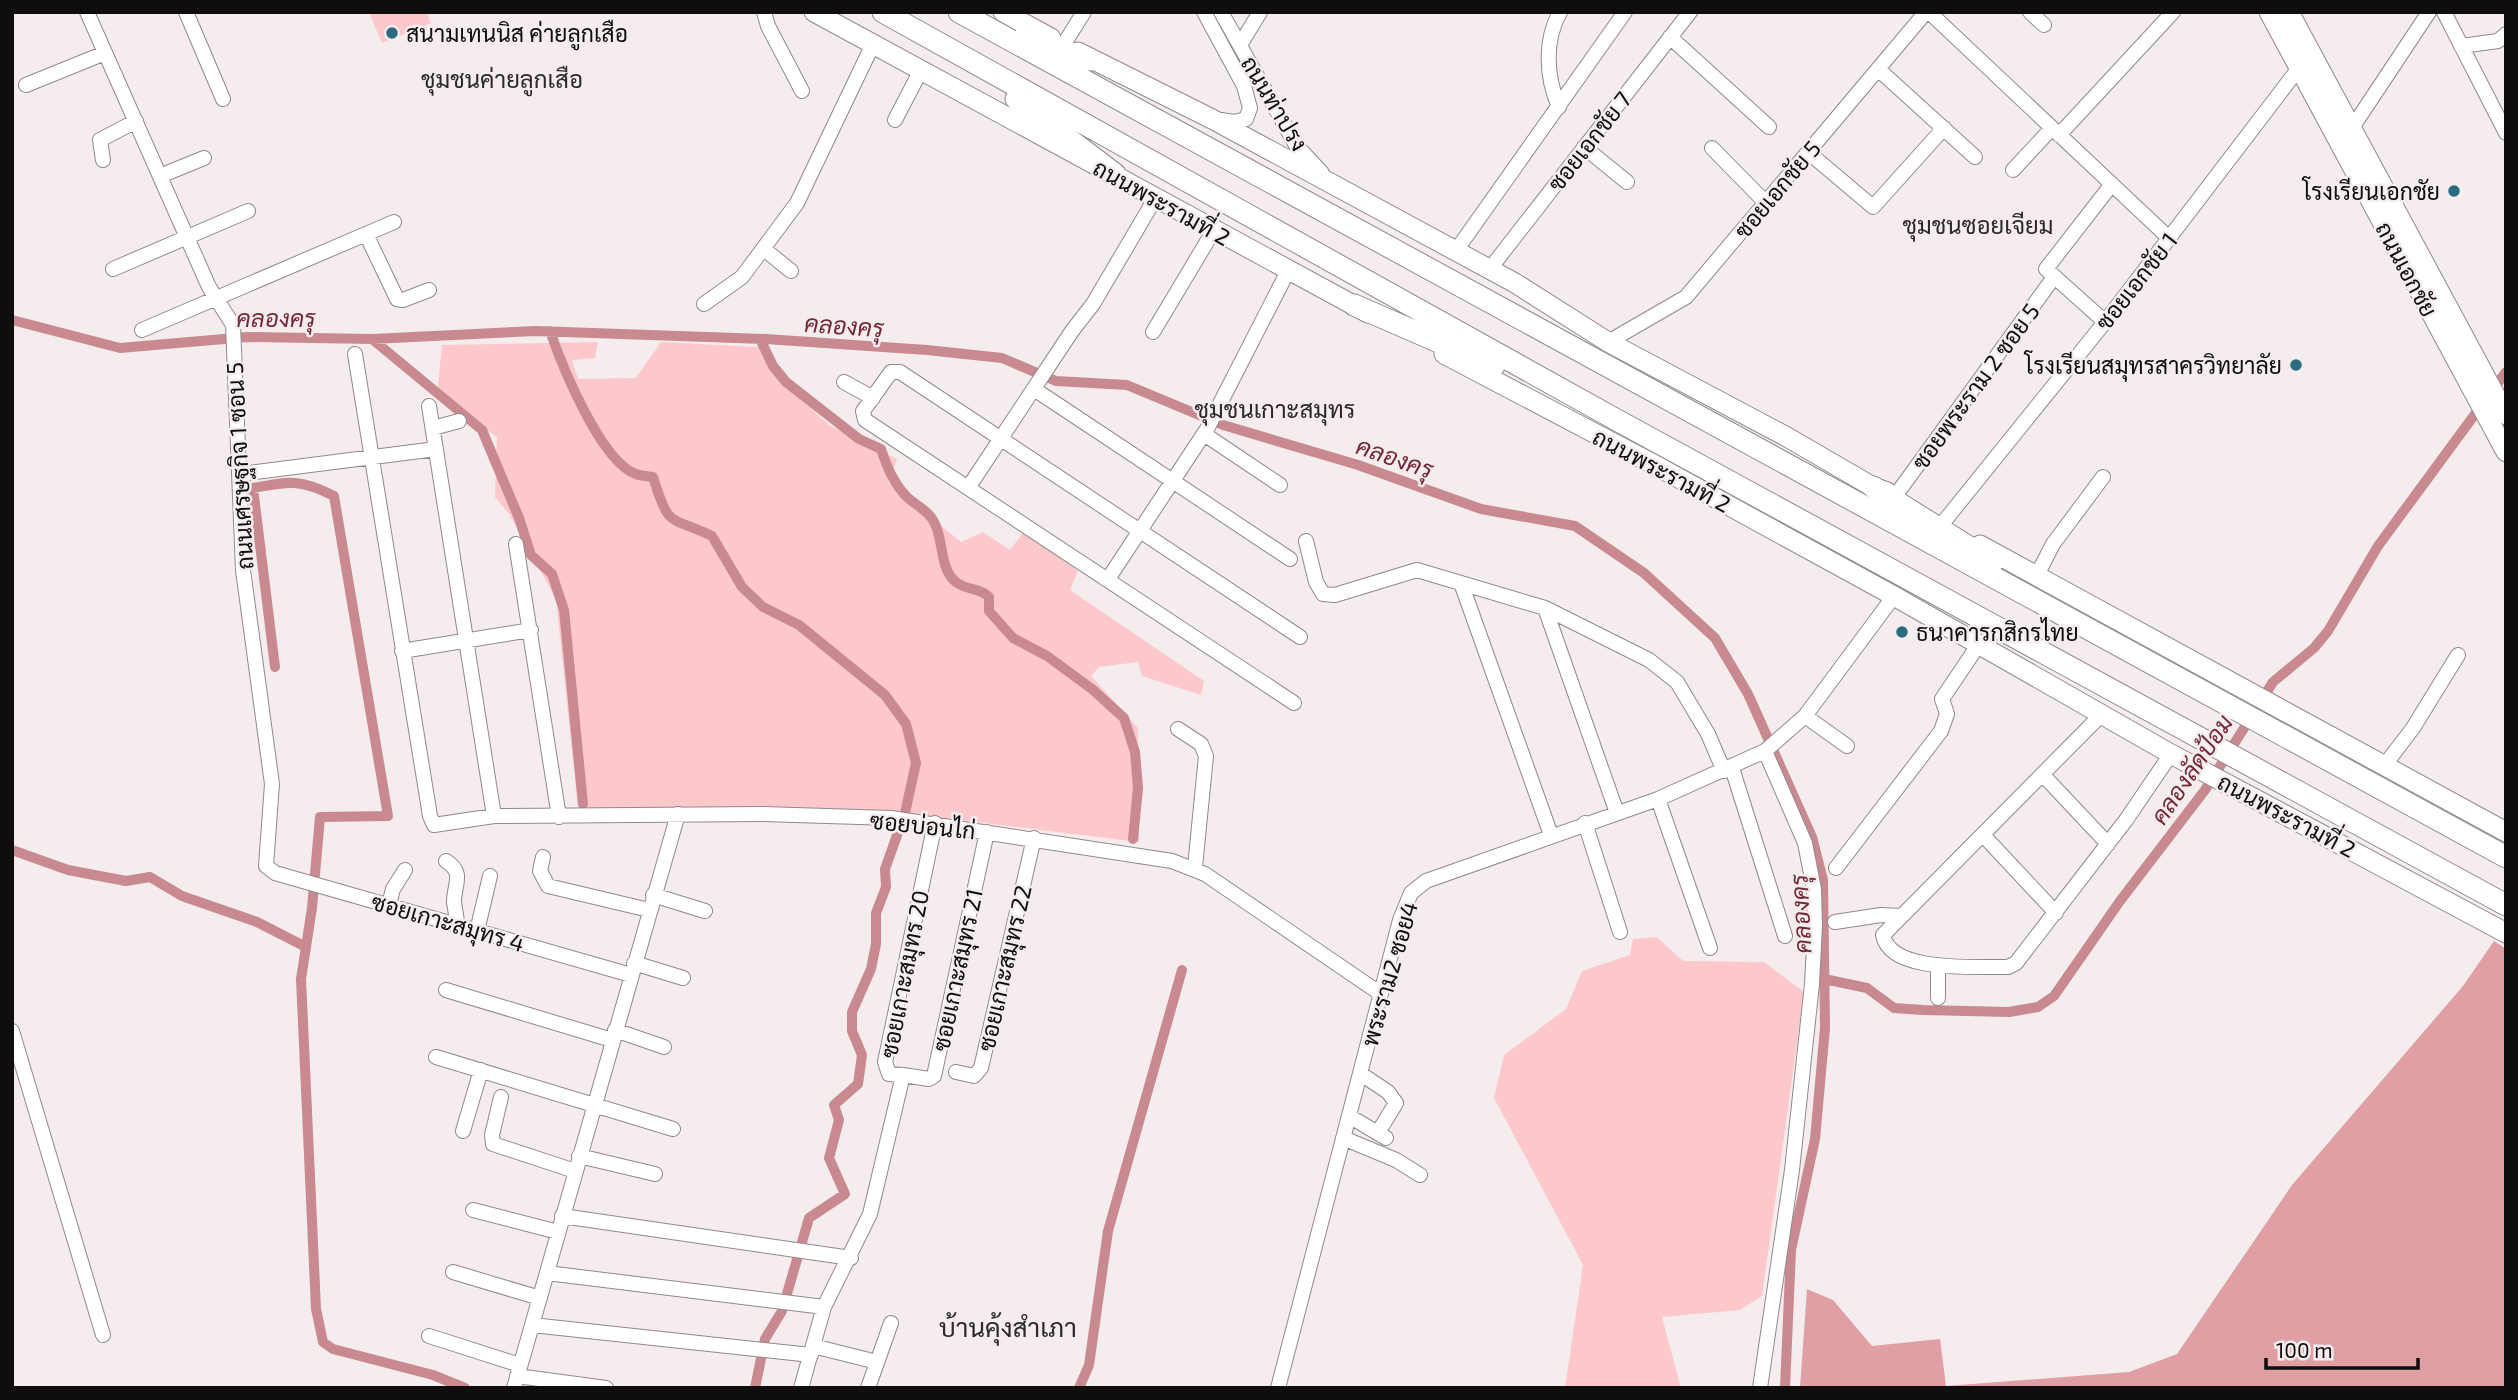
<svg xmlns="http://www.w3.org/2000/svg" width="2518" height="1400" viewBox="0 0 2518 1400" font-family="'Exo 2',Sarabun,sans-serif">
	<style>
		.green { fill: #fdc8cc }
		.forest { fill: #df9fa5 }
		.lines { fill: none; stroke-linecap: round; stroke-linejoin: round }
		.canal { stroke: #c88a90; stroke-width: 10 }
		.minor-casing { stroke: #90898a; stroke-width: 16 }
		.major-casing { stroke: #90898a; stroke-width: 21 }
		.highway-casing { stroke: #90898a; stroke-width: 23 }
		.minor { stroke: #fff; stroke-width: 14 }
		.major { stroke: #fff; stroke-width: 19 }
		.highway { stroke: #fff; stroke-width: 21 }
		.poi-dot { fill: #2b6a7f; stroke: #f4eced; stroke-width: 2.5 }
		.labels { text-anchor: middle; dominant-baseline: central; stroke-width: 5; stroke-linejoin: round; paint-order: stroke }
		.poi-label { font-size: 23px; fill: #0f0d0d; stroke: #f4eced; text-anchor: start }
		.street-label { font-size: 23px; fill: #0f0d0d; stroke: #f4eced }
		.neighbourhood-label { font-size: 24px; fill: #2e2929; stroke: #f4eced }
		.water-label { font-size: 24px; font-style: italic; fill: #732835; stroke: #f4eced }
		.quarter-label { font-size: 26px; fill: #2e2929; stroke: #f4eced }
	</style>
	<rect width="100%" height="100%" fill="#f4eced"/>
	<path class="green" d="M369,12H427L431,23L382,43Z
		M598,342L595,358L572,360L578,379L636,378L661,342L758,347L773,374L829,425L897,459L888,482L961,542L983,532L1010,550L1024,531L1078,571L1070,590L1204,681L1201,695L1142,676L1138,662L1099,667L1091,676L1138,728L1139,842L892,812L578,808L556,599L509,514L495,497L497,437L437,394L442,345Z
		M1657,937L1683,961L1764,962L1804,992L1762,1296L1740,1310L1662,1317L1681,1388H1565L1583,1265L1494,1098L1504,1055L1566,1009L1582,971L1630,955L1633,939Z"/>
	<path class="forest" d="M2494,941L2506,949V1388H1800L1807,1289L1833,1300L1872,1346L1940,1339L1946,1386L2129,1372L2177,1354L2292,1185L2463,986Z"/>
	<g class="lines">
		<path class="canal" d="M12,320L120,348L247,337L372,339L536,331L766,339L927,350L1002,358L1056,381L1127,385L1223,425L1358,465L1481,509L1575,526L1644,573L1715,638L1748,694L1812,837L1823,880L1825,1028L1815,1139L1791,1250L1785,1388
			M550,331C562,366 601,462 636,474C641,476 648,476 653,477C669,528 667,515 712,536L742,587L763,607L799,625L885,695L906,724L916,763L905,813L885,869L886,887L876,913V944L871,969L852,1012V1031L862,1055L858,1084L834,1105L839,1120L829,1158L845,1194L809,1218L782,1311L765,1339L755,1388
			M372,339L482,430L519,518L531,555L552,574L564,610L583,804
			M760,339L773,366L786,382L859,439L881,449C887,467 893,482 906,496C915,505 929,511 934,522C944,539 939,569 956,582C967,591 979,587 989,597V611L1013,638L1047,656L1092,689L1124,718L1135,752L1138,788L1133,839
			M275,667L253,488C290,481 301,479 334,496L388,816L320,817L312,908L301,979L316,1309L323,1342L333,1349L433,1375L465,1388
			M12,850L68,870L126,881L150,877L182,896L257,922L306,947
			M1824,979L1867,988L1894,1008L1923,1010L2009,1012L2038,1007L2054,996L2120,901L2205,790L2273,682L2314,648L2328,631L2378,546L2506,372
			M1079,1388L1089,1365L1108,1231L1182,970"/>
		<defs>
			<path id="minor" d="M87,12L209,287L233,325L243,570L272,784L266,866L275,873L631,975
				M186,12L223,99
				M764,12L768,26L802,91
				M1204,12L1244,86L1250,108L1246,119L1234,122L1221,120
				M1221,12L1296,145L1322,173
				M1929,12L2169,238
				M2030,12L2044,25
				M2444,12L2506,133
				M1670,37L1769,127
				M1064,44L1084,12
				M1240,45L1260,12
				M2461,46L2498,41L2506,34
				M1878,69L1975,157
				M26,85L105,53
				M1559,107C1546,77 1544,41 1560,12
				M895,120L921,70
				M2352,128L2429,12
				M2059,135L2173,12
				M1584,147L1627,182
				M1712,148L1766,203
				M1808,152L1873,207L1944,128
				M103,160L100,140L136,121
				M2013,170L2052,128
				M160,176L204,158
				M366,234L397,299L403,300L429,290
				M764,249L791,271
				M1455,252L1625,12
				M113,269L248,211
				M1489,270L1690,12
				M704,304L742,277L797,203L873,44
				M2105,322L2046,269L2112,184
				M142,330L394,222
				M1153,332L1214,230
				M1608,342L1686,297L1926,12
				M355,354L430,816L434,825L494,816L763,814L891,818L1172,861L1205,874L1381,994
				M844,382L873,398
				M1034,389L1290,559
				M429,406L494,816
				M433,428L459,421
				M1204,434L1280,485
				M240,474L436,449
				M968,488L1072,331L1093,304L1156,197
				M1896,495L2054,277
				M1942,524L2105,322L2299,68
				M1306,541L1316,582L1323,594L1335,595L1417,570L1545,608L1649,660L1677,682L1708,734L1724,771
				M516,544L559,817
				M2036,577L2053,544L2103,477
				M1108,579L1207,429L1288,271
				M1461,583L1551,835
				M1545,608L1617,813
				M402,651L531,630
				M1294,703L865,420L863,411L891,372H900L1300,637
				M2102,714L1883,935C1890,974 1979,966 2008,967L2016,963L2126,820L2171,754
				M1805,716L1847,746
				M1178,729L1201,744L1206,756L1195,867
				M2384,766L2413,728L2458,655
				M1732,768L1785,936
				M2043,775L2108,844
				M1658,799L1710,948
				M1585,823L1620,932
				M1983,835L2056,913
				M543,857L540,871L548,886L649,910
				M446,861C465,873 454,884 454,902C455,910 457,917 457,925
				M1836,868L1941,731L1947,714L1942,699L1979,644
				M653,895L705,911
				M389,905L393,889L405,870
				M1835,922L1881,915L1902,916
				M477,931L490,876
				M634,963L683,978
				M1938,965V998
				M446,990L612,1040
				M615,1030L664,1047
				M12,1031L103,1335
				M436,1057L673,1129
				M956,1072L974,1076L981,1068L1034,838
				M1361,1074L1388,1092L1396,1103L1382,1126
				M903,1075L929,1079L934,1076L987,832
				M501,1097L492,1135L493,1144L575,1171
				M1349,1116L1386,1138
				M463,1131L481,1070
				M1343,1138L1396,1160L1420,1175
				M579,1156L655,1174
				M473,1210L558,1232
				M562,1216L851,1258
				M453,1272L540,1298
				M547,1273L824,1307
				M532,1325L811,1355
				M429,1336L520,1365
				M813,1346L877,1362
				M517,1376L606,1388
				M514,1388L678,814
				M801,1388L824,1307L870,1214L903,1075L889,1074L885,1062L935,823
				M868,1388L891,1323
				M1278,1388L1400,920L1411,893L1426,881L1658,799L1765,751L1805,716L1894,596
				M1760,1388L1792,1170L1812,984L1815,926L1814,889L1805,843L1765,751"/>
			<path id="major" d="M814,12L1368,313
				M1003,12L1051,38
				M2269,12L2506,452
				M2289,12L2506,415
				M1078,52L1212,119L1515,283L1608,342L1787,437L1873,487L1887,492
				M1444,354L1653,464L1894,596L2171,754L2506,933
				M1980,545L2506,832"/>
			<path id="highway" d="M883,12L1615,419L2506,905
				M959,12L2506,857
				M1025,36L1090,60
				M1016,99L1115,174
				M1354,305L1494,366
				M1873,487L1993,562"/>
		</defs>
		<use href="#minor" class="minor-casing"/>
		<use href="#major" class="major-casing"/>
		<use href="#highway" class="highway-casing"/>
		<use href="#minor" class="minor"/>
		<use href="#major" class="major"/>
		<use href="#highway" class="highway"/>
	</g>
	<g class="poi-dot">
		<circle cx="392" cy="33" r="7"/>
		<circle cx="2454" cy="191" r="7"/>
		<circle cx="2296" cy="365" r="7"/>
		<circle cx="1902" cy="632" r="7"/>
	</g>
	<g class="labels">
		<g class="poi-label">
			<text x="406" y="33">สนามเทนนิส ค่ายลูกเสือ</text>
			<text x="2440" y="191" text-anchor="end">โรงเรียนเอกชัย</text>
			<text x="2282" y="365" text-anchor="end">โรงเรียนสมุทรสาครวิทยาลัย</text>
			<text x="1916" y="632">ธนาคารกสิกรไทย</text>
		</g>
		<g class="street-label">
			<text transform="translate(1275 103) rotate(59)">ถนนท่าปรง</text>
			<text transform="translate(1589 141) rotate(-52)">ซอยเอกชัย 7</text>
			<text transform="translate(1777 189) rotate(-50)">ซอยเอกชัย 5</text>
			<text transform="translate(1162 202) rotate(29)">ถนนพระรามที่ 2</text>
			<text transform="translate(2407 269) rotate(62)">ถนนเอกชัย</text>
			<text transform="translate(2136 281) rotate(-52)">ซอยเอกชัย 1</text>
			<text transform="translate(1975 386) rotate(-54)">ซอยพระราม 2 ซอย 5</text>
			<text transform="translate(239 466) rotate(-93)">ถนนเศรษฐกิจ 1 ซอน 5</text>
			<text transform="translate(1662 470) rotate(28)">ถนนพระรามที่ 2</text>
			<text transform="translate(2287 815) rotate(28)">ถนนพระรามที่ 2</text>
			<text transform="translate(923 825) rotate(6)">ซอยบ่อนไก่</text>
			<text transform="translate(448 922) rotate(16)">ซอยเกาะสมุทร 4</text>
			<text transform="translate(1004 968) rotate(-77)">ซอยเกาะสมุทร 22</text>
			<text transform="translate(957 970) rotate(-78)">ซอยเกาะสมุทร 21</text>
			<text transform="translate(904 974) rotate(-79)">ซอยเกาะสมุทร 20</text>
			<text transform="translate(1389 974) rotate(-74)">พระราม2 ซอย4</text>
		</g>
		<g class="neighbourhood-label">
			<text x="502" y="78">ชุมชนค่ายลูกเสือ</text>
			<text x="1978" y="224">ชุมชนซอยเจียม</text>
			<text x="1275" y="408">ชุมชนเกาะสมุทร</text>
		</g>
		<g class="water-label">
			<text x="276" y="317">คลองครุ</text>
			<text transform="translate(844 325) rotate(4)">คลองครุ</text>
			<text transform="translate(1395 457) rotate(19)">คลองครุ</text>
			<text transform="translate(2191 769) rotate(-56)">คลองลัดป้อม</text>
			<text transform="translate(1800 914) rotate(-93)">คลองครุ</text>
		</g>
		<g class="quarter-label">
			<text x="1008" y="1326">บ้านคุ้งสำเภา</text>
		</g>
	</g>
	<rect width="2518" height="1400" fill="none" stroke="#0f0d0d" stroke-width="28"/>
	<path d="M2266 1358v10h152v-10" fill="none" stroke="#0f0d0d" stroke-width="3.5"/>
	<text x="2276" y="1358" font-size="21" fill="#0f0d0d" stroke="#f4eced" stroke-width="5" paint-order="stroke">100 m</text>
</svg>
